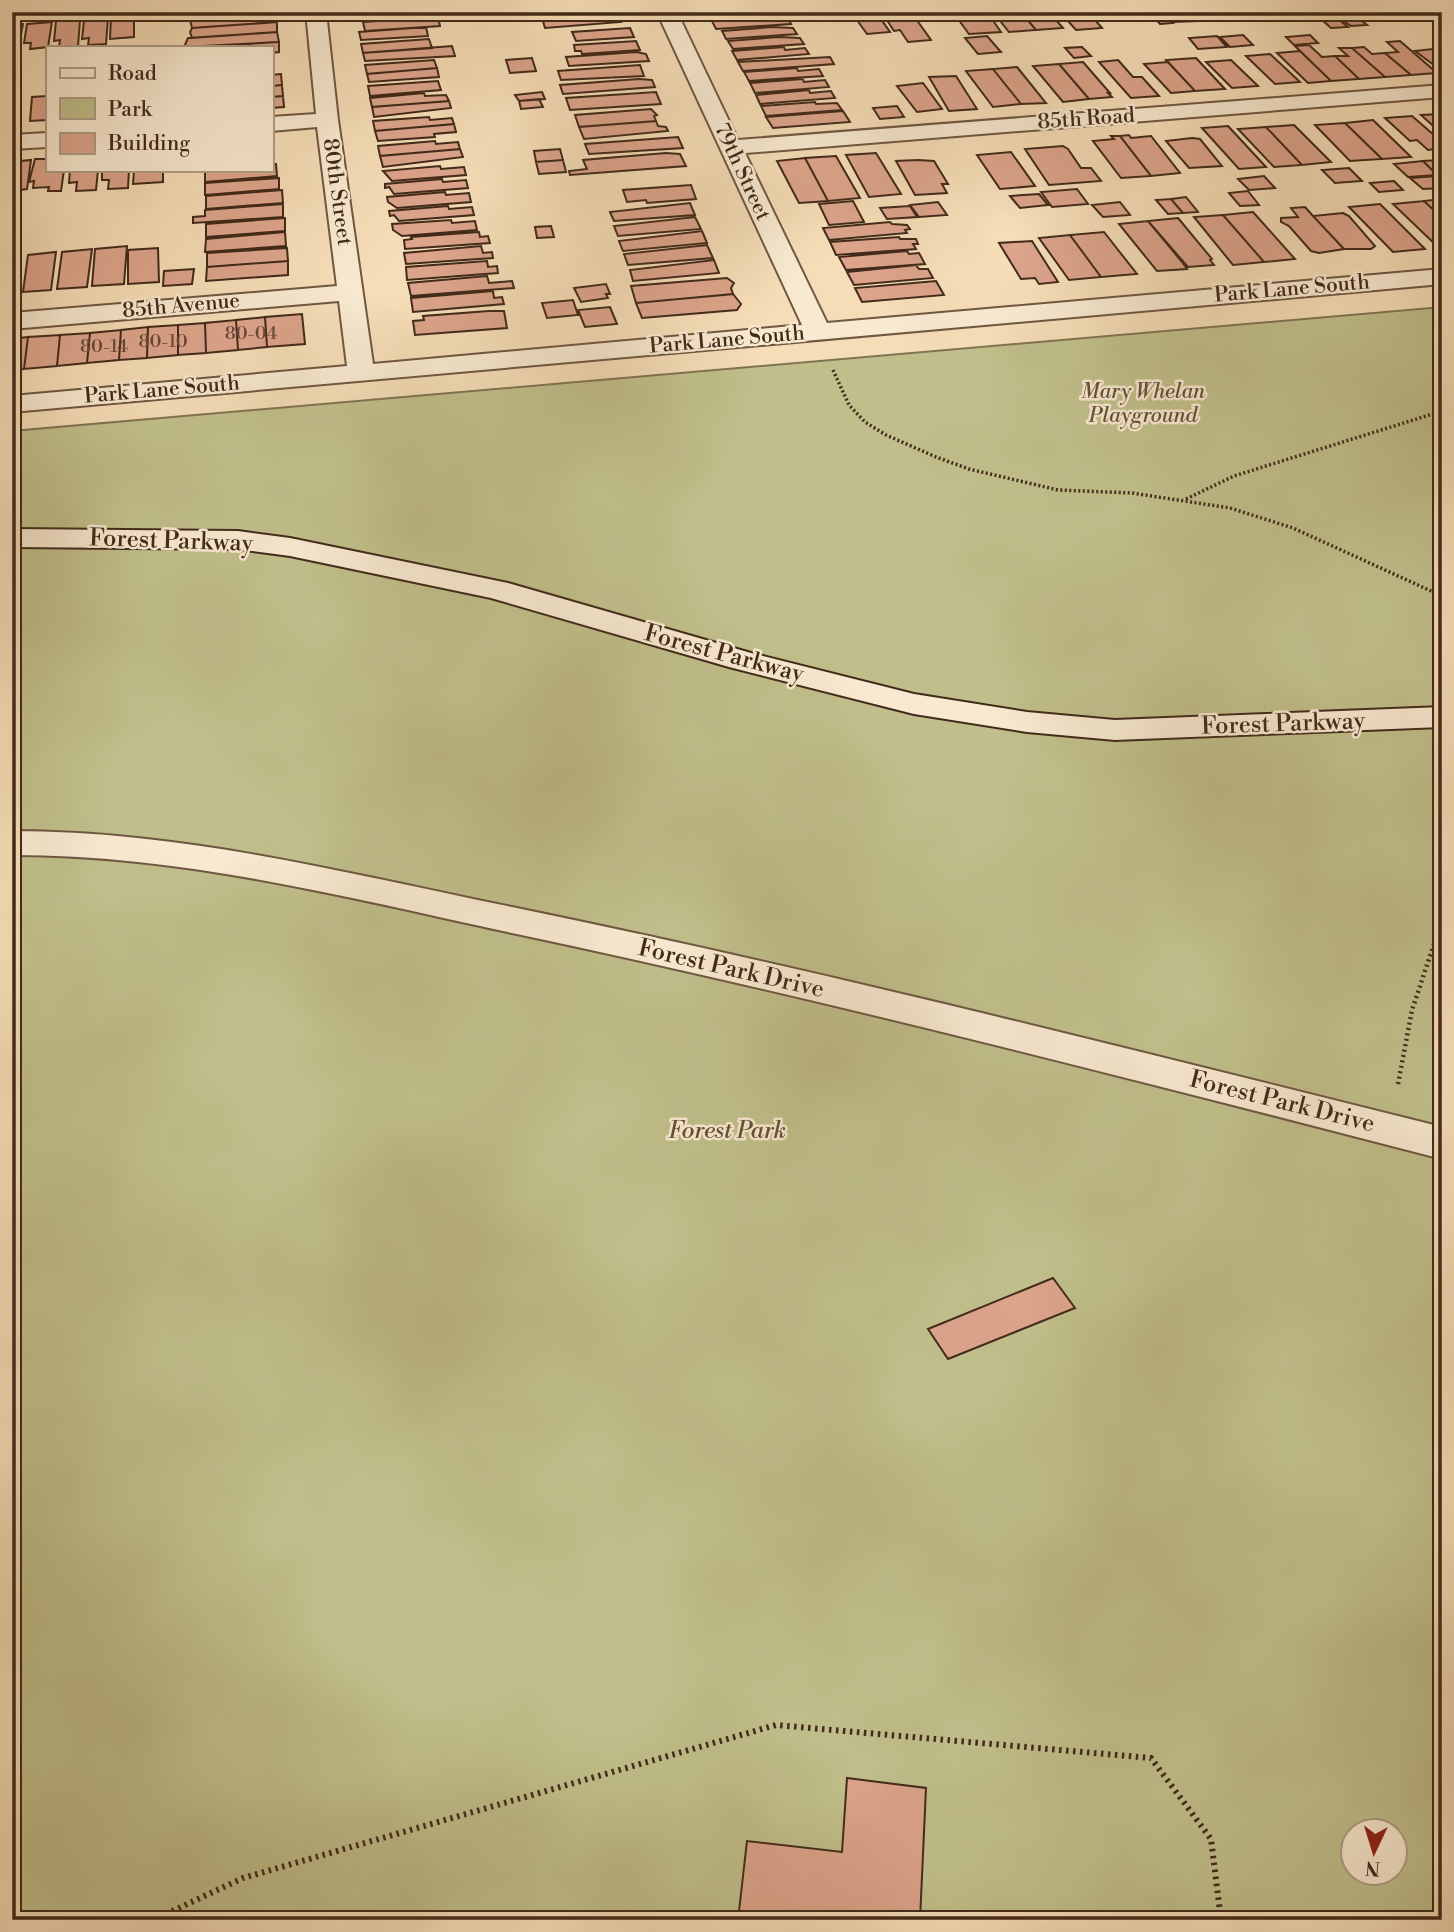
<svg xmlns="http://www.w3.org/2000/svg" width="1454" height="1932" viewBox="0 0 1454 1932" font-family="'Libre Bodoni',serif">
	<style>
		.green { fill: #c0bf8b; stroke: #817452; stroke-width: 2; fill-rule: evenodd }
		.building { fill: #dca48b; stroke: #422a1a; stroke-width: 2 }
		.lines { fill: none; stroke-linecap: round; stroke-linejoin: round }
		.street-casing { stroke: #6f5741; stroke-width: 4 }
		.secondary-casing { stroke: #422a1a; stroke-width: 4 }
		.path-far2 { stroke: #422a1a; stroke-width: 3.5; stroke-dasharray: 2 2.5; stroke-linecap: butt }
		.path-far1 { stroke: #422a1a; stroke-width: 4.5; stroke-dasharray: 2 3.5; stroke-linecap: butt }
		.path { stroke: #422a1a; stroke-width: 6; stroke-dasharray: 2.5 4.5; stroke-linecap: butt }
		.street { fill: #f8e9d0; fill-rule: evenodd }
		.secondary { fill: #f8e9d0; fill-rule: evenodd }
		.labels { text-anchor: middle; dominant-baseline: central; stroke-width: 5; stroke-linejoin: round; paint-order: stroke }
		.far-number-label { font-size: 18px; fill: #684836 }
		.far-street-label { font-size: 21px; fill: #422a1a; stroke: #f8e9d0 }
		.far-park-label { font-size: 21px; font-style: italic; fill: #624f36; stroke: #f8e9d0 }
		.street-label { font-size: 24px; fill: #422a1a; stroke: #f8e9d0 }
		.park-label { font-size: 24px; font-style: italic; fill: #624f36; stroke: #f8e9d0 }
	</style>
	<rect width="100%" height="100%" fill="#f5ddb7"/>
	<filter id="stains"><feTurbulence type="fractalNoise" baseFrequency=".00286" numOctaves="4"/><feColorMatrix values="0 0 0 0 .2 0 0 0 0 .09 0 0 0 0 .02 0 0 0 .5 -.17"/></filter>
	<radialGradient id="worn" r=".72"><stop offset=".6" stop-color="#630" stop-opacity="0"/><stop offset="1" stop-color="#630" stop-opacity=".3"/></radialGradient>
	<path class="green" d="M1442,307V1920H12V431ZM1352,1830H1394V1872H1352Z"/>
	<path class="building" d="M142,12H168V19L142,21Z
		M192,12H271L192,18Z
		M276,12L277,22L192,28L190,20Z
		M362,12H437L438,17L363,22Z
		M540,12H614V13L542,18Z
		M813,12H836L841,19L819,21Z
		M876,12L890,32L867,34L852,13Z
		M911,12L931,40L908,42L900,30L894,31L883,14Z
		M953,12H987L1001,32L969,34Z
		M993,12H1021L1036,30L1009,32Z
		M1021,12H1049L1063,28L1036,30Z
		M1060,12H1088L1102,28L1076,30Z
		M1088,12H1113L1119,19L1095,21Z
		M1135,12H1162L1173,23L1160,24L1155,18H1140Z
		M1162,12H1188L1197,21L1172,22Z
		M1200,12H1229L1235,18L1208,20Z
		M1229,12H1257L1262,17L1235,18Z
		M614,13L621,22L545,28L542,18Z
		M134,14V37L110,39L111,16Z
		M787,16L791,24L716,29L712,21Z
		M1355,16L1367,25L1351,26L1339,18Z
		M438,17L440,26L365,31L363,22Z
		M108,18L106,44L88,45L89,38L82,39L84,20Z
		M1337,18L1348,27L1331,28L1321,19Z
		M80,20L78,46L59,47L60,40L54,41L56,21Z
		M52,22L48,47L30,49L31,43H24L27,24Z
		M277,22V32L192,38L190,32L192,28Z
		M12,24H23L18,50H12Z
		M426,27L428,36L361,40L359,32Z
		M772,27L793,28L797,34L726,39L722,31Z
		M630,28L634,37L576,41L572,32Z
		M277,32L279,42L184,47L188,38Z
		M1243,35L1253,45L1230,47L1220,37Z
		M1310,35L1318,43L1294,45L1286,37Z
		M987,36L1001,52L978,54L965,38Z
		M1217,36L1227,47L1198,49L1189,38Z
		M779,37L800,38L804,44L733,49L728,41Z
		M429,39L432,48L363,53L361,44Z
		M636,41L640,50L582,54L581,51H575L574,45Z
		M1400,41L1437,73L1411,75L1385,53L1398,52L1387,42Z
		M279,42V52L271,53V47H201Z
		M1309,45L1322,57L1335,56L1359,79L1331,81L1295,46Z
		M452,46L455,56L365,61L363,53Z
		M784,47L785,50L805,48L809,54L737,60L732,51Z
		M1082,47L1091,56L1074,58L1065,48Z
		M1364,47L1372,54L1385,53L1411,75L1385,77L1352,48Z
		M1339,48H1352L1385,77L1359,79L1335,56H1348Z
		M1442,48V71L1415,51Z
		M1300,51L1331,81L1308,83L1277,53Z
		M637,52L646,54L649,61L569,66L566,57Z
		M1270,54L1300,82L1275,84L1246,56Z
		M830,57L834,64L743,71L738,62Z
		M532,58L536,71L510,73L506,60Z
		M1196,58L1225,89L1195,91L1166,60Z
		M434,60L437,68L367,74L365,65Z
		M1118,60L1133,77H1142L1159,96L1131,98L1099,62Z
		M1231,60L1258,86L1232,88L1206,62Z
		M1083,62L1110,93H1108L1112,97L1089,99L1059,64Z
		M1168,62L1195,91L1171,93L1144,64Z
		M1059,64L1089,99L1063,102L1033,66Z
		M640,65L644,76L561,80L558,71Z
		M1017,67L1046,103L1021,104L993,69Z
		M437,68L439,77L369,82L367,74Z
		M797,68L798,71L819,69L823,76L749,81L744,72Z
		M993,69L1021,104L993,107L966,71Z
		M281,74L282,85L271,86V75Z
		M956,76L977,109L949,111L929,77Z
		M639,79L652,80L655,87L563,94L560,85Z
		M803,79L804,82L825,80L829,87L755,93L750,83Z
		M438,81L441,90L370,96L368,86Z
		M923,83L942,109L917,112L897,86Z
		M282,85L283,96L271,97V86Z
		M809,90L810,93L831,91L835,98L760,104L756,95Z
		M542,92L545,99L519,101L515,95Z
		M656,92L661,104L570,110L566,98Z
		M424,93L425,96L446,95L449,101L372,107L370,98Z
		M47,96V120L30,121L32,97Z
		M283,96L284,107L271,108V97Z
		M539,99L543,107L521,109L519,101Z
		M449,101L451,108L374,117L372,107Z
		M815,102L816,104L837,103L842,110L766,116L761,106Z
		M897,106L904,117L880,119L873,108Z
		M651,109L657,115L654,116L656,121L579,127L575,115Z
		M843,111L850,122L773,128L766,117Z
		M1442,114V134L1421,115Z
		M1412,116L1442,142V148L1428,150L1417,140L1410,141L1385,118Z
		M429,117L430,120L452,118L454,124L375,131L373,121Z
		M1373,120L1411,157L1382,159L1345,123Z
		M656,121L658,126L666,127L668,131L584,139L579,127Z
		M1345,123L1382,159L1350,161L1315,125Z
		M454,124L456,132L434,134L435,137L378,141L375,131Z
		M1294,125L1331,162L1302,165L1266,127Z
		M1228,126L1266,167L1239,169L1202,128Z
		M1266,127L1302,165L1274,167L1238,129Z
		M1129,135L1131,138L1151,136L1180,173L1151,176L1120,136Z
		M1111,136H1120L1151,176L1121,178L1093,141L1114,139Z
		M678,137L683,148L589,154L585,144Z
		M1192,138L1200,139L1222,166L1189,168L1166,141Z
		M435,141L436,144L458,142L460,149L380,156L378,146Z
		M1063,146L1068,149L1081,168H1091L1101,181L1049,185L1025,149Z
		M460,149L463,157L383,167L380,156Z
		M560,149L563,160L536,162L534,151Z
		M1011,152L1035,186L1000,189L977,155Z
		M666,153L680,154L686,166L570,175L569,171L587,169L583,160Z
		M876,153L901,194L869,197L846,155Z
		M836,156L860,198L828,201L805,158Z
		M805,158L828,201L799,203L777,161Z
		M35,159H47V170H64L61,191H48L49,187L33,188L34,181L29,182Z
		M31,160L27,189L12,191V162Z
		M563,160L566,172L539,174L536,162Z
		M918,160L934,161L948,184H942L947,193L915,195L896,161Z
		M1442,160V174L1437,175L1423,161Z
		M1423,161L1437,175L1408,177L1394,164Z
		M271,164H276L277,176L205,182V170H271Z
		M440,166L441,169L464,167L466,175L392,181L383,171Z
		M1349,168L1362,181L1335,183L1322,170Z
		M70,170H98L96,190L76,191L77,182L69,183Z
		M102,170H129L128,188L108,189L109,180H102Z
		M134,170H163V182L133,184Z
		M1264,176L1275,188L1249,190L1238,179Z
		M1437,176L1442,180V188L1423,189L1410,178Z
		M279,178V189L205,195V183Z
		M442,179L443,182L466,180L468,188L394,194L389,187L385,188V184Z
		M1394,181L1403,190L1379,192L1370,183Z
		M691,185L696,199L647,203L646,200L627,202L623,190Z
		M1077,189L1088,204L1052,207L1041,192Z
		M282,190L283,203L206,209V196Z
		M1248,191L1259,205L1240,206L1229,193Z
		M445,192L446,195L469,193L471,202L397,208L388,202L387,197Z
		M1039,194L1048,205L1020,208L1010,196Z
		M1186,197L1198,212L1183,213L1171,199Z
		M1171,199L1183,213L1168,214L1156,200Z
		M1442,199V218L1424,201Z
		M853,201L864,222L829,225L819,204Z
		M1424,201L1442,218V248H1439L1393,204Z
		M938,202L947,215L919,217L910,205Z
		M1120,202L1130,215L1103,217L1092,205Z
		M690,203L695,215L614,221L610,212Z
		M283,204V217L193,223V217L205,216V210Z
		M1380,204L1425,249L1393,252L1349,207Z
		M448,206L449,209L472,207L474,215L399,221L394,215L390,216L389,211Z
		M910,206L917,217L887,219L880,208Z
		M1305,207L1313,216L1344,249L1319,253L1311,251L1289,226L1281,222V218L1298,217L1291,208Z
		M1253,212L1295,259L1264,262L1223,215Z
		M1343,213L1349,216L1375,246L1371,249H1344L1313,216Z
		M1223,215L1264,262L1233,265L1194,217Z
		M695,217L701,229L618,236L614,226Z
		M285,218V231L206,237V224Z
		M1178,218L1212,259L1210,260L1214,265L1188,267L1148,221Z
		M451,220L452,223L475,221L477,230L402,236L393,230L392,224Z
		M1148,221L1182,262L1187,269L1157,271L1119,224Z
		M890,222L892,224L907,225L910,229L905,230L907,233L829,240L823,228Z
		M551,226L554,237L537,238L535,227Z
		M702,231L707,243L623,251L619,241Z
		M285,232L286,246L205,252L206,239Z
		M479,232L480,237L488,236L490,243L405,249L404,240L412,239L411,237Z
		M1104,232L1137,274L1101,277L1070,235Z
		M1070,235L1101,277L1069,280L1039,238Z
		M899,237L900,239H916L918,244H913L916,249L836,255L830,242Z
		M1032,241L1058,282L1039,284L1035,278L1021,279L999,243Z
		M707,245L713,258L628,265L624,254Z
		M127,246L124,284L92,286L95,249Z
		M481,246L483,253L492,252L493,258L406,264L404,253Z
		M158,248L159,282L128,284V250Z
		M287,248L288,261L207,267V253Z
		M92,249L87,287L57,289L62,252Z
		M907,251L909,254L919,253L925,264L846,270L839,257Z
		M56,252L51,290L23,292L28,255Z
		M20,255L14,293H12V256Z
		M714,260L719,273L633,281L630,270Z
		M288,261V275L206,281L207,267Z
		M487,261L488,267L497,266L498,273L407,280L406,267Z
		M916,265L919,269H928L933,278L854,285L847,272Z
		M194,269L192,284L163,286L164,271Z
		M487,276L489,283L512,281L514,288L411,296L408,283Z
		M727,278L734,283L731,288L733,294L636,303L631,286Z
		M936,281L944,295L862,302L855,288Z
		M606,284L610,294H606L608,298L581,302L574,288Z
		M493,291L494,298L502,297L504,304L413,312L411,298Z
		M733,294L741,304L737,310L642,318L636,303Z
		M573,300L578,315L547,318L542,303Z
		M610,307L617,324L585,327L578,310Z
		M489,311H504L507,328L415,335L413,321L424,320L423,316Z
		M302,314L305,344L267,347L265,317Z
		M265,317L267,347L238,350L236,320Z
		M236,320L238,350L206,353L205,323Z
		M205,323L206,353L178,355V325Z
		M178,325V355L147,358L148,327Z
		M148,327L147,358L119,360L121,330Z
		M121,330L119,360L87,363L90,333Z
		M90,333L87,363L57,366L60,335Z
		M60,335L57,366L24,369L28,337Z
		M28,337L24,369L12,370V339Z
		M1053,1278L1075,1308L948,1359L928,1329Z
		M847,1778L926,1788L920,1920H738L747,1841L842,1852Z"/>
	<g class="lines">
		<defs>
			<path id="street" d="M306,12H326L338,120L373,364L802,325L657,12H677L738,140L1442,85V97L745,153L827,323L1442,269V284L12,412V396L347,366L339,301L12,329V313L337,286L317,127L271,131V117L316,114Z
				M47,133V147L12,149V135Z
				M12,831C184,831 345,873 512,907C824,971 1133,1050 1442,1127V1159C1133,1079 824,999 512,933C345,897 184,855 12,855Z"/>
			<path id="secondary" d="M12,529L238,531L290,538L508,583L751,653L914,694L1027,712L1115,720L1442,707V727L1115,740L1027,732L914,714L729,667L491,598L290,556L238,549L12,547Z"/>
		</defs>
		<use href="#street" class="street-casing"/>
		<use href="#secondary" class="secondary-casing"/>
		<path class="path-far2" d="M833,370L849,405L865,422L886,435L936,457L969,469L1058,490L1132,493L1230,508L1293,528L1442,596
			M1186,499L1234,476L1442,411"/>
		<path class="path-far1" d="M1398,1084L1412,1010L1442,920"/>
		<path class="path" d="M153,1920L243,1878L776,1725L1151,1758L1211,1839L1221,1920"/>
		<use href="#street" class="street"/>
		<use href="#secondary" class="secondary"/>
	</g>
	<g class="labels">
		<g class="far-number-label">
			<text x="251" y="333">80-04</text>
			<text x="163" y="341">80-10</text>
			<text x="104" y="346">80-14</text>
		</g>
		<g class="far-street-label">
			<text transform="translate(1086 119) rotate(-4)">85th Road</text>
			<text transform="translate(742 172) rotate(65)">79th Street</text>
			<text transform="translate(337 192) rotate(82)">80th Street</text>
			<text transform="translate(1292 289) rotate(-5)">Park Lane South</text>
			<text transform="translate(181 306) rotate(-5)">85th Avenue</text>
			<text transform="translate(727 340) rotate(-5)">Park Lane South</text>
			<text transform="translate(162 390) rotate(-5)">Park Lane South</text>
		</g>
		<g class="far-park-label">
			<text x="1143" y="392">Mary Whelan<tspan x="1143" dy="24">Playground</tspan></text>
		</g>
		<g class="street-label">
			<text transform="translate(171 541) rotate(2)">Forest Parkway</text>
			<text transform="translate(724 654) rotate(15)">Forest Parkway</text>
			<text transform="translate(1283 724) rotate(-2)">Forest Parkway</text>
			<text transform="translate(731 969) rotate(13)">Forest Park Drive</text>
			<text transform="translate(1282 1102) rotate(14)">Forest Park Drive</text>
		</g>
		<g class="park-label">
			<text x="727" y="1131">Forest Park</text>
		</g>
	</g>
	<rect width="1454" height="1932" fill="none" stroke="#f5ddb7" stroke-width="42"/>
	<rect x="14" y="14" width="1426" height="1904" fill="none" stroke="#422a1a" stroke-width="3.5"/>
	<rect x="21" y="21" width="1412" height="1890" fill="none" stroke="#422a1a" stroke-width="2"/>
	<rect x="46" y="46" width="228" height="126" fill="#f8e9d0" stroke="#af9d87" stroke-width="2"/>
	<rect x="60" y="68" width="35" height="10" fill="#f8e9d0" stroke="#af9d87" stroke-width="2"/>
	<text x="108" y="80" font-size="21" fill="#422a1a">Road</text>
	<rect x="60" y="98" width="35" height="21" fill="#c0bf8b" stroke="#af9d87" stroke-width="2"/>
	<text x="108" y="116" font-size="21" fill="#422a1a">Park</text>
	<rect x="60" y="133" width="35" height="21" fill="#dca48b" stroke="#af9d87" stroke-width="2"/>
	<text x="108" y="150" font-size="21" fill="#422a1a">Building</text>
	<g transform="translate(1374 1852) rotate(184)"><circle r="33" fill="#f8e9d0" stroke="#af9d87" stroke-width="2"/>
	<path d="M0-5L12 26L0 18L-12 26Z" fill="#8f2418"/>
	<text y="-10" font-size="19" font-weight="bold" text-anchor="middle" fill="#422a1a">N</text>
	</g>
	<rect width="100%" height="100%" filter="url(#stains)"/>
	<rect width="100%" height="100%" fill="url(#worn)"/>
</svg>
